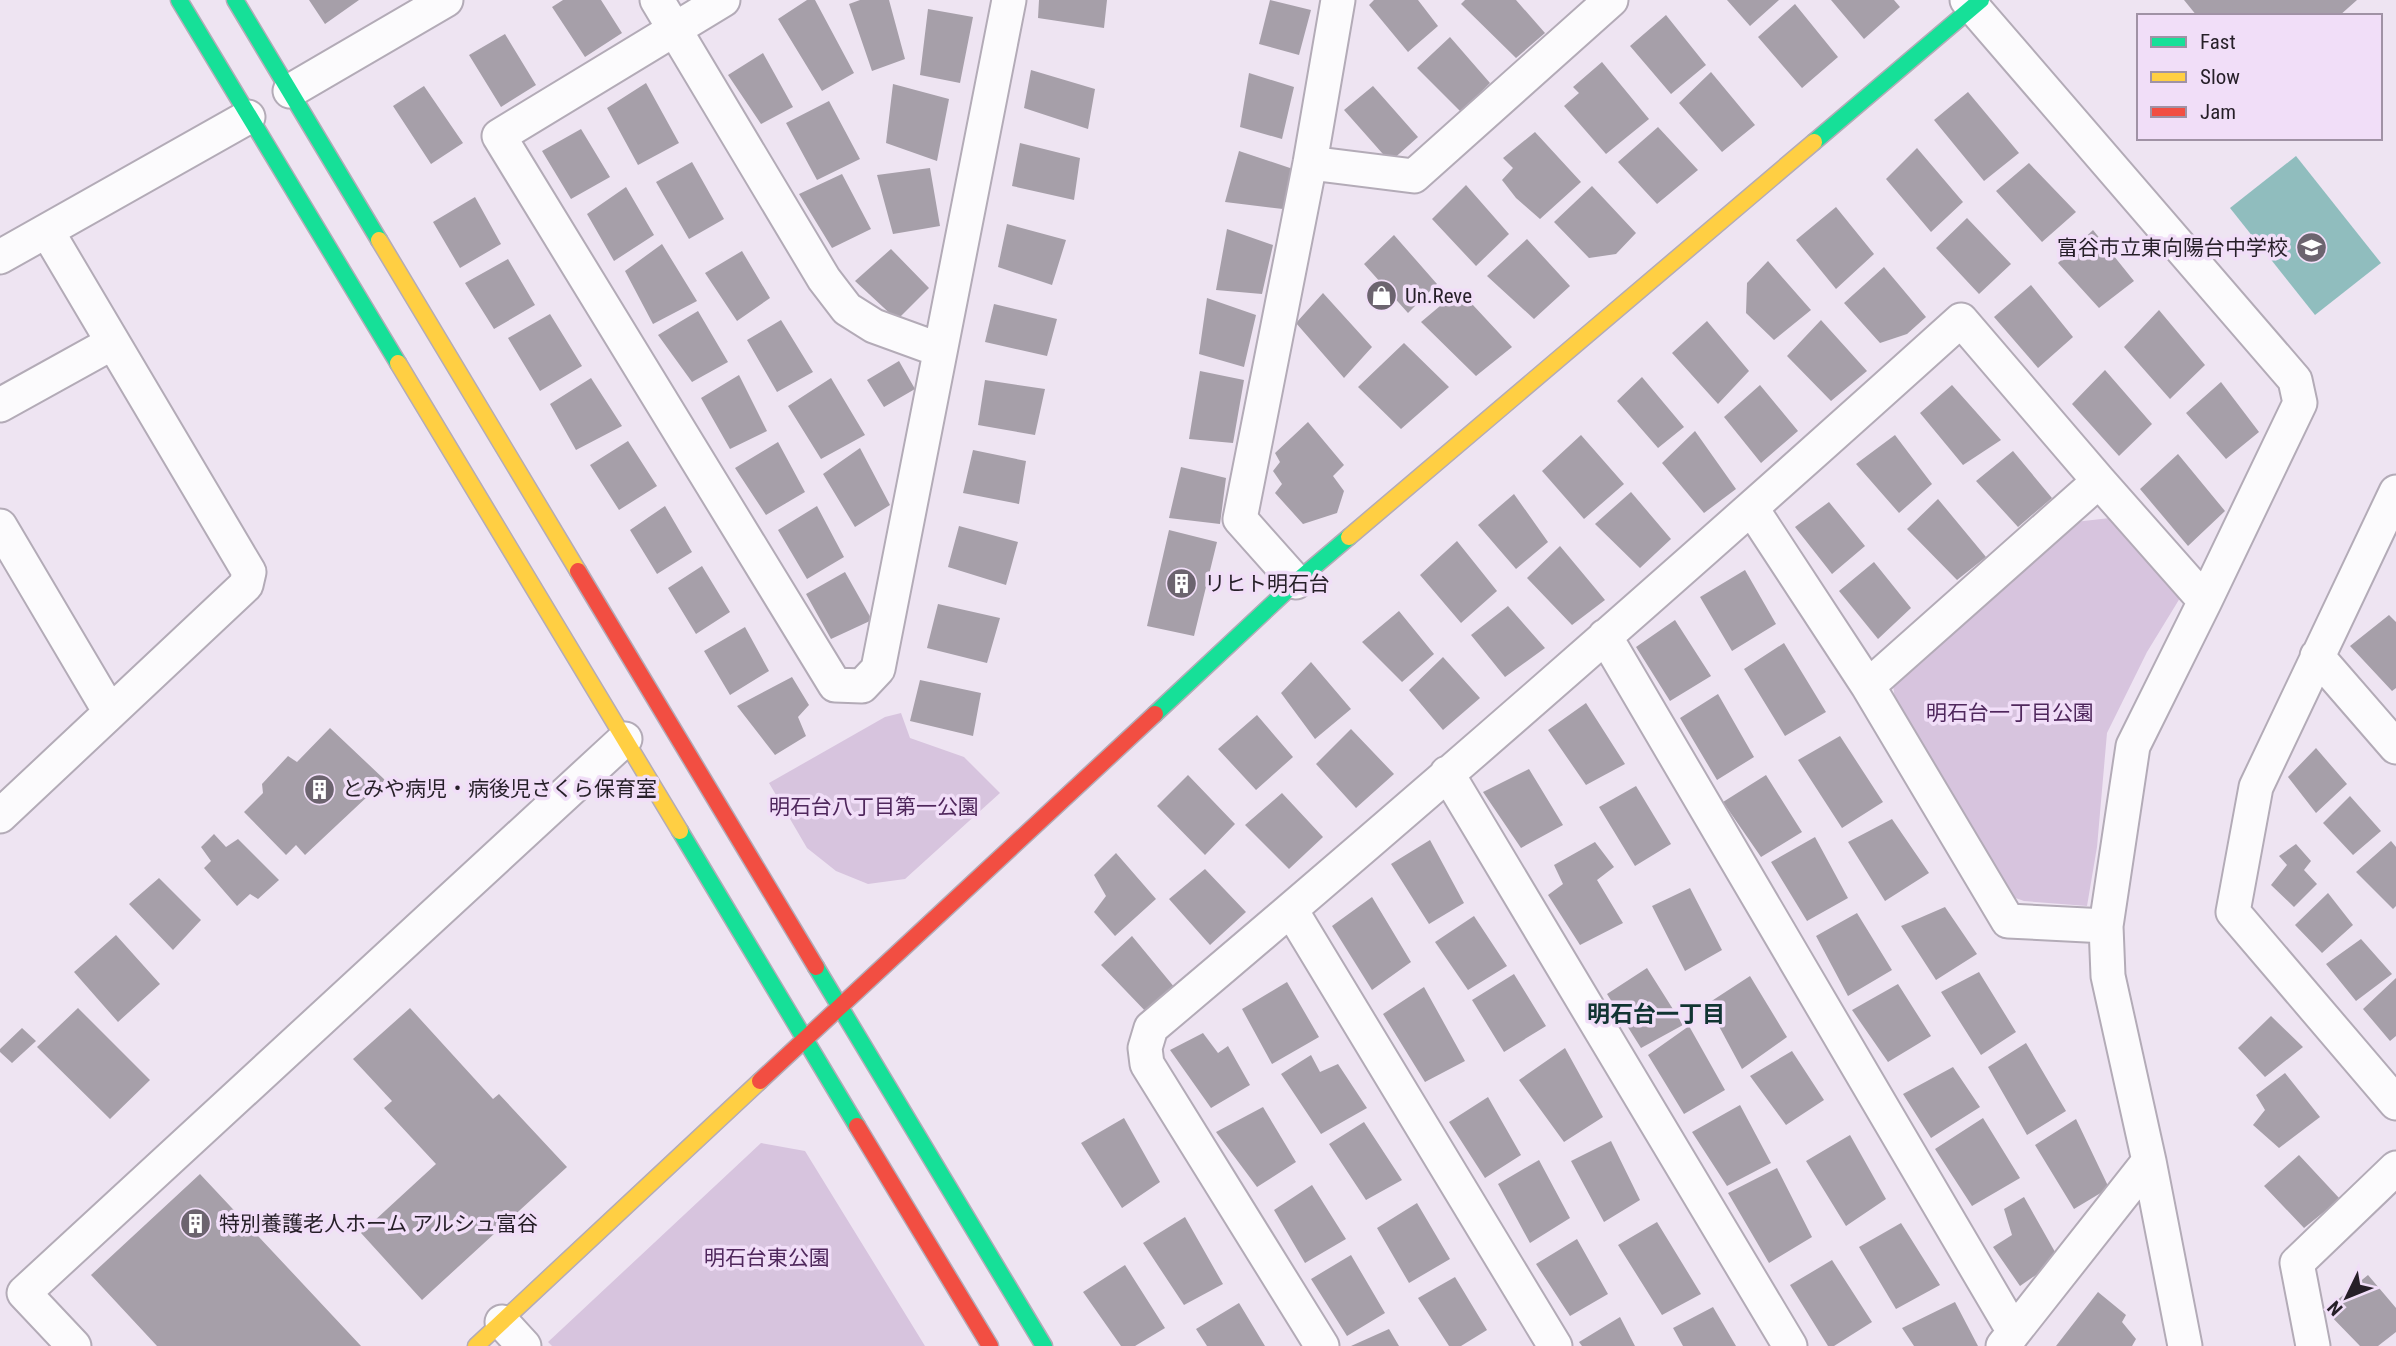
<svg xmlns="http://www.w3.org/2000/svg" width="2396" height="1346" viewBox="0 0 2396 1346" font-family="'Roboto Condensed','Noto Sans JP',sans-serif">
	<style>
		.green { fill: #d7c4de }
		.water { fill: #90bdbe }
		.building { fill: #a69fa9 }
		.lines { fill: none; stroke-linecap: round; stroke-linejoin: round }
		.street-casing { stroke: #b3abb7; stroke-width: 37 }
		.fast-casing { stroke: #b3abb7; stroke-width: 19 }
		.slow-casing { stroke: #b3abb7; stroke-width: 19 }
		.jam-casing { stroke: #b3abb7; stroke-width: 19 }
		.street { stroke: #fcfbfd; stroke-width: 33 }
		.fast { stroke: #16e098; stroke-width: 16 }
		.slow { stroke: #ffcf43; stroke-width: 16 }
		.jam { stroke: #f24e42; stroke-width: 16 }
		.labels { text-anchor: middle; dominant-baseline: central; stroke-width: 7; stroke-linejoin: round; paint-order: stroke }
		.poi-label { font-size: 21px; fill: #261f28; stroke: #f1def8; text-anchor: start }
		.park-label { font-size: 21px; fill: #4f275c; stroke: #f1def8 }
		.neighbourhood-label { font-size: 23px; font-weight: bold; fill: #113432; stroke: #f1def8 }
	</style>
	<rect width="100%" height="100%" fill="#eee4f2"/>
	<path class="green" d="M2110,518L2180,598L2147,652L2107,733L2097,847L2087,906L2024,901L2007,895L1898,722L1893,685L2075,522Z
		M901,713L910,738L964,757L1000,793L905,879L868,884L836,871L807,848L769,783L885,717Z
		M761,1143L805,1151L925,1346H552L548,1342Z"/>
	<path class="water" d="M2296,156L2381,263L2315,315L2230,208Z"/>
	<path class="building" d="M309,0H359L325,24Z
		M563,0H601L622,33L585,57L552,7Z
		M807,0H815L854,73L822,91L778,19Z
		M860,0H889L905,59L872,71L849,4Z
		M1039,0H1107L1104,28L1038,18Z
		M1270,0L1311,10L1299,55L1259,44Z
		M1374,0H1418L1438,26L1408,52L1369,5Z
		M1465,0H1516L1545,33L1516,58L1461,4Z
		M1727,0H1779L1750,26Z
		M1831,0H1894L1900,7L1864,39Z
		M2184,0H2357L2339,16H2197Z
		M1795,4L1838,57L1802,88L1758,37Z
		M928,9L973,17L960,83L920,75Z
		M1666,15L1706,65L1671,94L1630,46Z
		M505,34L536,85L501,107L469,55Z
		M1450,37L1490,83L1461,112L1417,68Z
		M763,53L793,107L761,124L728,75Z
		M1602,62L1649,119L1606,154L1564,106L1579,93L1573,87Z
		M1031,70L1095,89L1088,129L1024,108Z
		M1711,72L1755,125L1722,152L1679,103Z
		M1249,73L1294,87L1282,139L1240,127Z
		M646,83L679,143L638,165L607,108Z
		M893,84L949,99L937,161L886,143Z
		M424,86L463,143L431,164L393,106Z
		M1373,86L1418,137L1390,162L1344,110Z
		M1968,92L2019,153L1984,181L1934,120Z
		M829,101L860,159L817,180L786,123Z
		M1658,127L1698,170L1657,204L1618,162Z
		M581,129L610,177L571,199L542,151Z
		M1535,132L1581,182L1540,219L1516,198L1502,180L1513,168L1503,158Z
		M1020,143L1080,158L1074,200L1012,186Z
		M1917,148L1963,202L1931,232L1886,179Z
		M1239,151L1293,169L1283,209L1225,202Z
		M692,162L724,219L689,239L656,182Z
		M2029,163L2076,212L2042,242L1996,191Z
		M930,168L940,226L893,234L877,175Z
		M842,174L871,229L832,248L799,194Z
		M1466,185L1509,234L1476,266L1432,219Z
		M1592,186L1636,233L1616,254L1589,258L1554,222Z
		M626,187L654,235L614,261L587,214Z
		M475,197L501,244L460,268L433,222Z
		M1836,207L1874,254L1836,289L1796,240Z
		M1967,218L2011,264L1979,294L1936,248Z
		M1007,224L1066,240L1052,285L998,267Z
		M1227,229L1273,245L1262,294L1216,290Z
		M2093,230L2134,281L2099,308L2058,263Z
		M1394,235L1437,284L1408,313L1364,264Z
		M1527,239L1570,286L1534,319L1487,276Z
		M662,244L697,301L653,324L625,271Z
		M891,249L929,288L897,320L855,281Z
		M742,251L770,298L737,321L705,273Z
		M508,259L535,305L494,329L465,283Z
		M1768,261L1811,310L1774,340L1746,313L1747,283Z
		M1884,267L1926,317L1907,334L1880,343L1844,303Z
		M2031,285L2073,337L2038,368L1994,317Z
		M1459,290L1512,347L1476,376L1421,322Z
		M1323,293L1372,347L1344,378L1296,323Z
		M1207,298L1256,315L1244,367L1199,354Z
		M994,304L1057,319L1047,356L985,342Z
		M2159,310L2205,365L2170,399L2124,347Z
		M698,311L728,362L692,382L658,335Z
		M550,314L582,366L540,391L508,338Z
		M781,320L813,372L777,392L747,340Z
		M1821,320L1867,371L1831,401L1787,356Z
		M1707,321L1749,371L1718,404L1672,353Z
		M1404,343L1449,387L1401,429L1358,387Z
		M899,361L915,389L884,407L867,380Z
		M2105,370L2152,424L2119,456L2072,404Z
		M1200,371L1244,380L1233,443L1189,439Z
		M739,375L767,431L730,449L701,398Z
		M1642,377L1684,427L1658,448L1617,401Z
		M591,378L622,426L576,450L550,404Z
		M831,378L865,435L821,459L788,406Z
		M985,380L1045,389L1035,435L978,425Z
		M2221,382L2259,432L2226,459L2186,413Z
		M1760,385L1798,431L1761,463L1724,417Z
		M1952,385L2001,440L1963,465L1920,413Z
		M1308,422L1344,465L1333,476L1344,491L1337,513L1303,524L1275,493L1282,484L1273,471L1280,462L1275,453Z
		M1695,431L1736,489L1704,513L1662,463Z
		M1581,435L1624,484L1584,519L1542,471Z
		M1895,435L1932,484L1899,513L1856,464Z
		M628,441L657,486L619,510L590,465Z
		M778,442L805,492L766,515L735,468Z
		M860,448L890,505L855,527L823,474Z
		M973,450L1026,461L1019,504L963,493Z
		M2013,451L2052,498L2018,527L1976,481Z
		M2178,454L2225,511L2188,546L2140,489Z
		M1181,467L1226,478L1220,524L1169,518Z
		M1631,492L1671,539L1640,568L1595,524Z
		M1514,494L1548,542L1516,569L1478,525Z
		M1938,499L1986,557L1957,580L1907,529Z
		M1829,502L1865,546L1832,574L1795,527Z
		M665,506L692,552L657,574L630,530Z
		M817,506L844,557L807,579L778,530Z
		M959,526L1018,542L1006,585L948,567Z
		M1169,530L1217,542L1194,636L1147,626Z
		M1457,541L1497,591L1461,623L1420,575Z
		M1560,546L1605,600L1572,625L1527,578Z
		M1874,562L1911,608L1878,639L1839,591Z
		M702,566L730,612L696,634L668,588Z
		M1745,570L1776,624L1732,651L1700,597Z
		M845,572L872,620L831,639L806,594Z
		M938,604L1000,618L987,663L927,648Z
		M1508,606L1545,648L1505,677L1471,635Z
		M1399,611L1434,654L1402,682L1362,642Z
		M2389,615L2396,622V688L2392,691L2350,646Z
		M1675,620L1711,676L1670,701L1636,647Z
		M745,627L769,671L730,695L704,651Z
		M1784,643L1826,712L1785,736L1744,669Z
		M1443,657L1480,698L1443,730L1409,690Z
		M1311,662L1351,709L1315,739L1281,693Z
		M792,677L809,705L798,717L806,736L775,755L737,706Z
		M920,680L981,693L973,736L910,721Z
		M1718,694L1754,757L1717,780L1680,718Z
		M1586,703L1625,764L1586,785L1548,730Z
		M1257,715L1293,757L1256,790L1218,749Z
		M330,728L385,780L305,855L296,845L286,855L244,812L263,793L262,784L288,756L297,762Z
		M1351,729L1394,774L1356,808L1316,764Z
		M1840,736L1883,802L1842,828L1798,760Z
		M2316,748L2347,784L2316,813L2288,777Z
		M1529,769L1563,825L1521,848L1483,792Z
		M1188,775L1235,824L1205,855L1157,806Z
		M1766,775L1802,832L1761,857L1723,802Z
		M1636,786L1671,844L1635,866L1599,807Z
		M1282,793L1323,837L1289,869L1245,825Z
		M2350,796L2381,831L2353,855L2323,823Z
		M1892,819L1929,873L1885,901L1848,842Z
		M214,834L226,847L238,839L279,880L258,899L250,894L237,906L204,868L211,861L201,847Z
		M1815,837L1848,898L1807,921L1771,862Z
		M1430,840L1464,903L1429,924L1391,864Z
		M2391,841L2396,847V906L2393,909L2356,872Z
		M1595,842L1614,867L1597,880L1623,923L1580,945L1548,895L1563,884L1554,865Z
		M2296,844L2311,861L2304,870L2317,884L2294,907L2271,885L2287,865L2279,856Z
		M1116,853L1156,899L1115,936L1094,912L1106,896L1094,875Z
		M1205,869L1246,912L1210,945L1169,899Z
		M159,878L201,920L173,950L129,904Z
		M1690,888L1722,950L1685,971L1652,906Z
		M2328,893L2353,925L2322,953L2295,925Z
		M1372,897L1411,962L1372,990L1332,926Z
		M1945,907L1977,954L1936,980L1901,926Z
		M1857,913L1892,970L1848,996L1816,936Z
		M1474,916L1507,966L1468,990L1435,942Z
		M116,935L160,984L118,1022L74,972Z
		M1132,936L1175,988L1150,1016L1101,965Z
		M2361,939L2392,974L2356,1001L2326,964Z
		M1647,968L1683,1025L1641,1048L1607,994Z
		M1979,972L2016,1032L1981,1055L1941,992Z
		M1514,974L1546,1026L1504,1052L1472,1000Z
		M1750,976L1787,1037L1742,1069L1707,1004Z
		M2396,978V1036L2390,1041L2363,1009Z
		M1287,982L1319,1037L1272,1064L1242,1009Z
		M1898,984L1931,1036L1888,1062L1852,1010Z
		M1424,987L1465,1061L1425,1082L1383,1014Z
		M78,1008L150,1080L110,1119L37,1047Z
		M410,1008L493,1099L499,1094L567,1167L422,1300L361,1233L436,1164L384,1108L392,1101L353,1059Z
		M2271,1016L2303,1047L2265,1077L2238,1048Z
		M1689,1026L1725,1090L1684,1114L1648,1055Z
		M22,1028L36,1041L12,1063L0,1052V1049Z
		M1203,1033L1218,1053L1228,1046L1250,1085L1211,1108L1170,1050Z
		M2026,1043L2066,1111L2027,1135L1988,1067Z
		M1565,1048L1603,1117L1564,1142L1519,1080Z
		M1792,1051L1824,1100L1786,1125L1750,1076Z
		M1311,1055L1320,1072L1338,1064L1367,1108L1321,1134L1281,1074Z
		M1953,1067L1980,1107L1931,1138L1903,1094Z
		M2285,1073L2320,1117L2279,1148L2253,1125L2265,1110L2256,1095Z
		M1488,1097L1521,1155L1485,1178L1449,1122Z
		M1740,1105L1771,1163L1727,1186L1692,1132Z
		M1263,1107L1296,1162L1257,1187L1216,1132Z
		M1124,1118L1160,1182L1122,1208L1081,1143Z
		M1983,1118L2020,1178L1972,1206L1935,1149Z
		M2076,1119L2109,1188L2074,1209L2035,1145Z
		M1364,1122L1402,1180L1366,1200L1329,1144Z
		M1850,1135L1886,1199L1846,1226L1806,1161Z
		M1611,1141L1640,1200L1604,1222L1571,1161Z
		M2299,1155L2340,1199L2304,1228L2264,1186Z
		M1539,1160L1570,1218L1530,1243L1498,1184Z
		M1777,1168L1812,1237L1769,1263L1728,1193Z
		M200,1174L361,1346H157L91,1275Z
		M1312,1185L1346,1239L1305,1263L1274,1210Z
		M2024,1197L2059,1259L2020,1286L1993,1247L2012,1235L2004,1209Z
		M1417,1203L1450,1259L1409,1283L1377,1228Z
		M1185,1217L1223,1284L1184,1305L1143,1243Z
		M1657,1222L1701,1294L1662,1315L1618,1245Z
		M1901,1223L1940,1285L1896,1309L1859,1247Z
		M1577,1239L1608,1294L1570,1316L1536,1264Z
		M1351,1255L1385,1313L1347,1336L1311,1279Z
		M1832,1260L1872,1322L1834,1346H1828L1790,1285Z
		M1125,1265L1165,1328L1135,1346H1121L1083,1292Z
		M2368,1275L2396,1308V1332L2378,1346H2360L2325,1310Z
		M1455,1277L1487,1330L1461,1346H1449L1418,1298Z
		M2098,1292L2126,1315L2122,1322L2136,1339L2132,1346H2056Z
		M1955,1302L1978,1346H1914L1902,1328Z
		M1239,1303L1265,1346H1207L1196,1329Z
		M1713,1307L1736,1346H1683L1673,1328Z
		M1620,1317L1635,1346H1582L1579,1342Z
		M1389,1329L1399,1346H1351Z"/>
	<g class="lines">
		<defs>
			<path id="street" d="M657,0L824,279L847,309L874,326L940,350
				M723,0L499,136L835,685L862,686L878,669L1009,0
				M1967,0L2295,380L2300,403L2205,601L2133,746L2106,926L2108,976L2149,1161L2185,1346
				M290,91L446,0
				M1310,163L1414,176L1611,0
				M0,257L248,117
				M0,405L112,343
				M2396,492L2256,787L2233,912L2396,1103
				M1752,509L1868,686L2008,921L2106,926
				M0,526L110,712
				M1296,582L1240,519L1310,163L1338,0
				M1605,636L2014,1332
				M2317,656L2396,747
				M1868,686L2099,481
				M1447,773L1790,1346
				M0,816L246,585L249,572L47,231
				M1291,910L1555,1346
				M502,1322L524,1346
				M74,1346L24,1293L625,739
				M1322,1346L1147,1064L1145,1048L1151,1028C1425,797 1695,560 1961,320L2099,481L2205,601
				M2003,1346L2149,1161
				M2313,1346L2297,1263L2396,1168"/>
			<path id="fast" d="M179,0L398,363
				M235,0L379,240
				M1814,142L1981,0
				M1155,714L1296,582L1349,537
				M680,831L857,1126
				M816,967L1044,1346"/>
			<path id="slow" d="M379,240L578,571
				M398,363L680,831
				M1349,537L1814,142
				M476,1346L760,1081"/>
			<path id="jam" d="M578,571L816,967
				M760,1081L1155,714
				M857,1126L990,1346"/>
		</defs>
		<use href="#street" class="street-casing"/>
		<use href="#fast" class="fast-casing"/>
		<use href="#slow" class="slow-casing"/>
		<use href="#jam" class="jam-casing"/>
		<use href="#street" class="street"/>
		<use href="#fast" class="fast"/>
		<use href="#slow" class="slow"/>
		<use href="#jam" class="jam"/>
	</g>
	<defs>
		<symbol id="school-disc" viewBox="-11 -11 22 22"><circle r="9.5" fill="#6c646f" stroke="#f1def8"/><path d="M0-5L7-2L0 1L-7-2ZM-4 1L0 2.5L4 1V4Q0 6-4 4Z" fill="#fff"/></symbol>
		<symbol id="shop-disc" viewBox="-11 -11 22 22"><circle r="9.5" fill="#6c646f" stroke="#f1def8"/><path d="M-5-2.5h2.3a2.7 3.5 0 0 1 5.4 0H5L5.5 6h-11ZM-1.5-2.5h3a1.5 2.3 0 0 0-3 0Z" fill="#fff"/></symbol>
		<symbol id="building-disc" viewBox="-11 -11 22 22"><circle r="9.5" fill="#6c646f" stroke="#f1def8"/><path d="M-4-6H4V6H1V3H-1V6H-4ZM-2.5-4.3h1.7v1.8h-1.7ZM.8-4.3h1.7v1.8H.8ZM-2.5-1h1.7V.8h-1.7ZM.8-1h1.7V.8H.8Z" fill="#fff"/></symbol>
	</defs>
	<g fill-rule="evenodd">
		<use href="#school-disc" x="2294" y="230" width="35" height="35"/>
		<use href="#shop-disc" x="1364" y="278" width="35" height="35"/>
		<use href="#building-disc" x="1164" y="566" width="35" height="35"/>
		<use href="#building-disc" x="302" y="772" width="35" height="35"/>
		<use href="#building-disc" x="178" y="1206" width="35" height="35"/>
	</g>
	<g class="labels">
		<g class="poi-label">
			<text x="2288" y="248" text-anchor="end">富谷市立東向陽台中学校</text>
			<text x="1405" y="296">Un.Reve</text>
			<text x="1204" y="584">リヒト明石台</text>
			<text x="342" y="789">とみや病児・病後児さくら保育室</text>
			<text x="219" y="1224">特別養護老人ホーム アルシュ富谷</text>
		</g>
		<g class="park-label">
			<text x="2010" y="713">明石台一丁目公園</text>
			<text x="874" y="807">明石台八丁目第一公園</text>
			<text x="767" y="1258">明石台東公園</text>
		</g>
		<g class="neighbourhood-label">
			<text x="1656" y="1014">明石台一丁目</text>
		</g>
	</g>
	<rect x="2137" y="14" width="245" height="126" fill="#f1def8" stroke="#a092a5" stroke-width="2"/>
	<rect x="2151" y="37" width="35" height="10" fill="#16e098" stroke="#a092a5" stroke-width="2"/>
	<text x="2200" y="49" font-size="21" fill="#261f28">Fast</text>
	<rect x="2151" y="72" width="35" height="10" fill="#ffcf43" stroke="#a092a5" stroke-width="2"/>
	<text x="2200" y="84" font-size="21" fill="#261f28">Slow</text>
	<rect x="2151" y="107" width="35" height="10" fill="#f24e42" stroke="#a092a5" stroke-width="2"/>
	<text x="2200" y="119" font-size="21" fill="#261f28">Jam</text>
	<g transform="translate(2347 1297) rotate(227)" stroke="#f1def8" stroke-width="5" paint-order="stroke">
	<path d="M0-5L12 26L0 18L-12 26Z" fill="#261f28"/>
	<text y="-10" font-size="19" font-weight="bold" text-anchor="middle" fill="#261f28">N</text>
	</g>
</svg>
